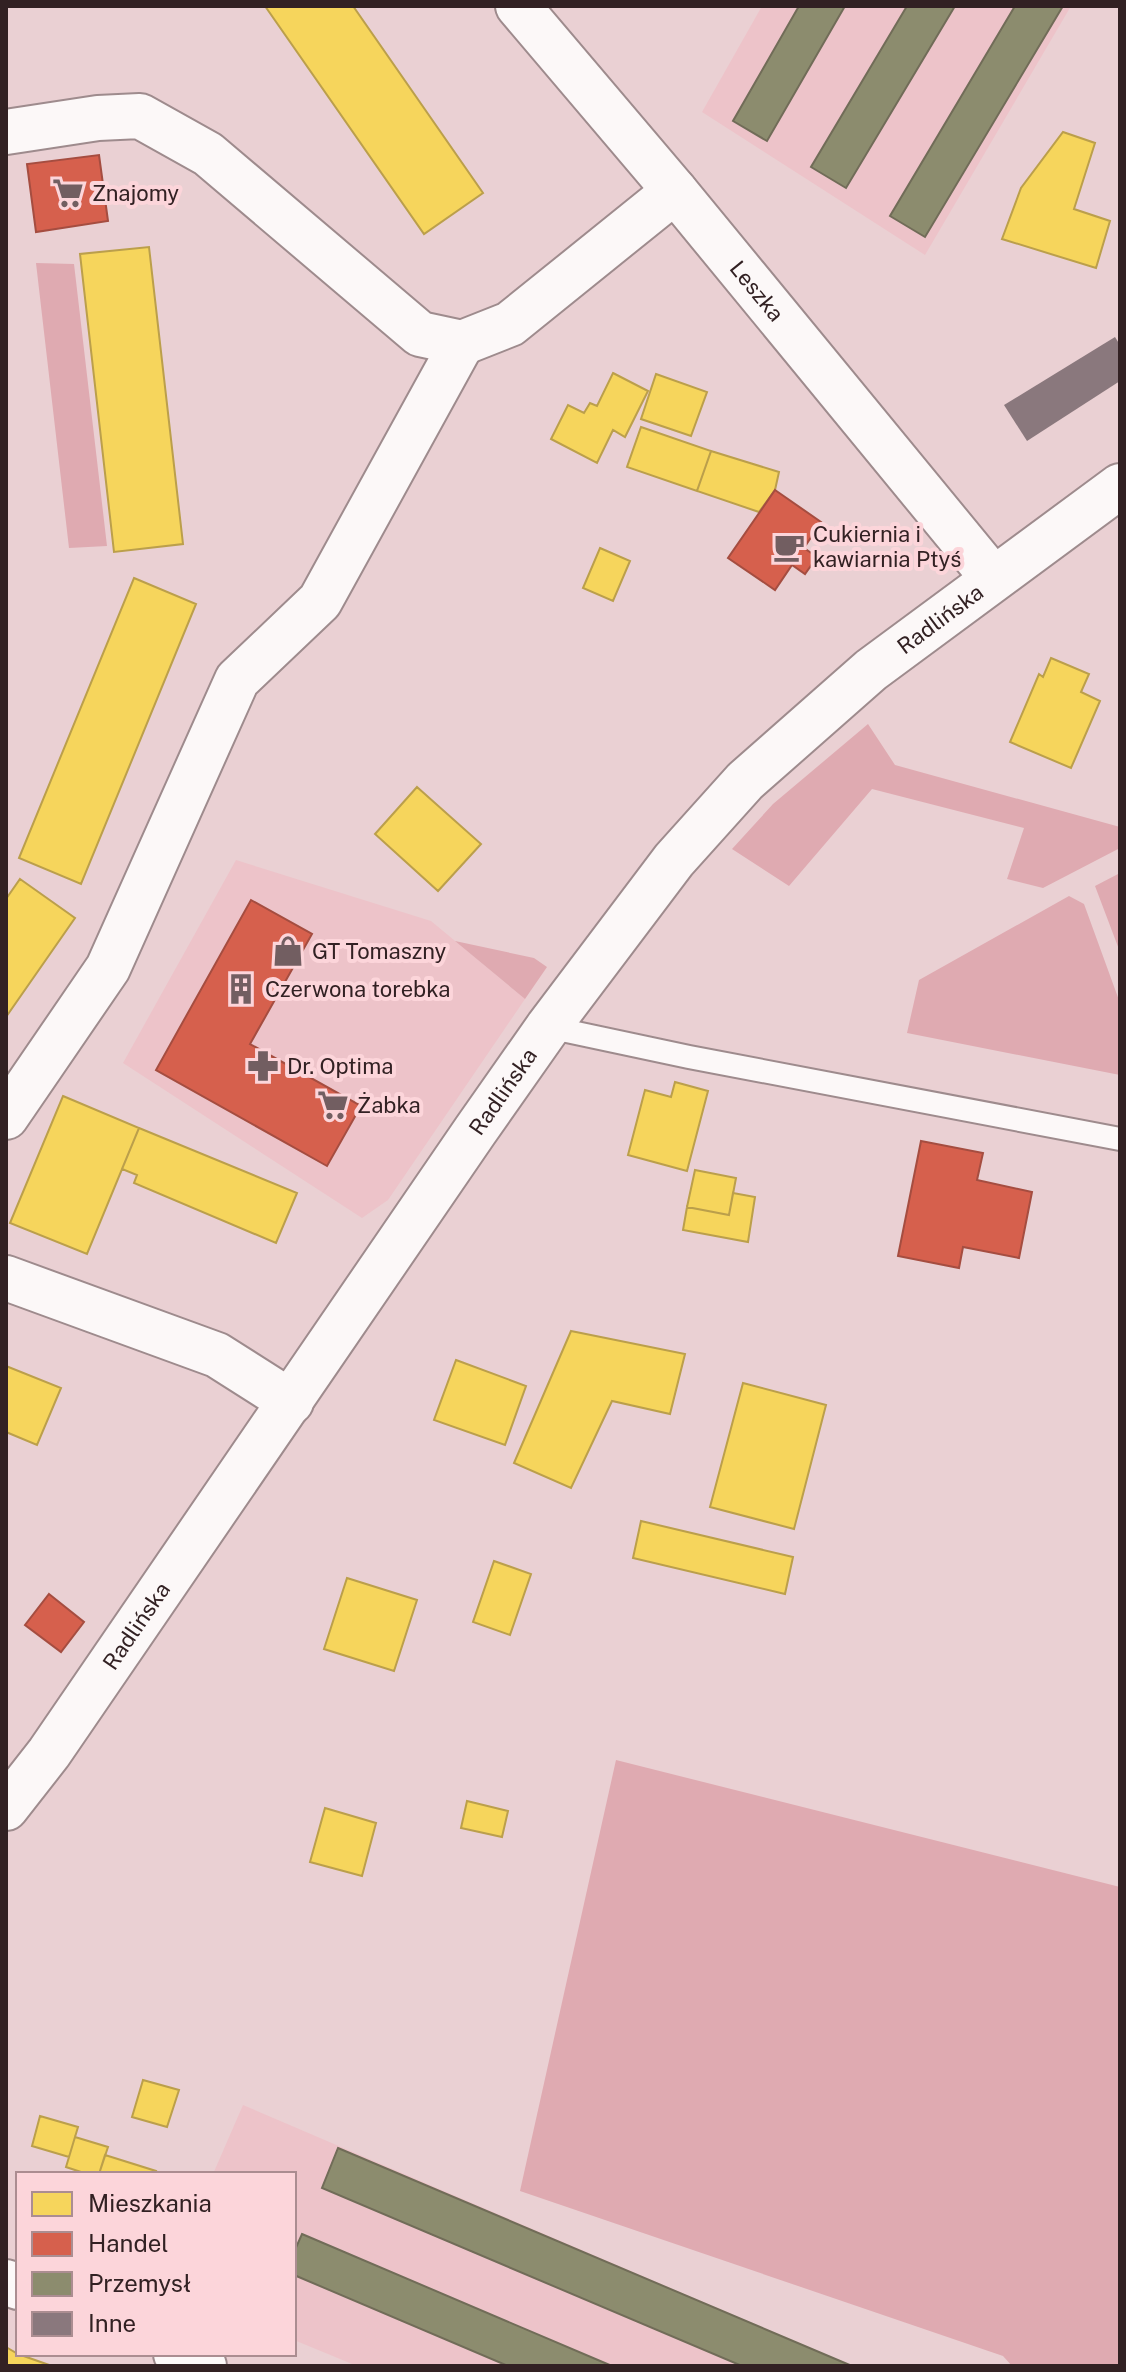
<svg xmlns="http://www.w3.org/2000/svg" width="1126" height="2372" viewBox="0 0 1126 2372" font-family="'Public Sans',sans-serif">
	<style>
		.built { fill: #edc3c9 }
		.green { fill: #dfaab1 }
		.homes { fill: #f6d55c; stroke: #bb9f4b; stroke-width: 2 }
		.shops { fill: #d6604d; stroke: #a54d40; stroke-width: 2 }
		.industry { fill: #8c8c6e; stroke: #716c58; stroke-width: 2 }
		.building { fill: #8a787d }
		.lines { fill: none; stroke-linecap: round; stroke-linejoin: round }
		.lane-casing { stroke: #9e8b8d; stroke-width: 26 }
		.street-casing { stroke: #9e8b8d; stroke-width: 48 }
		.secondary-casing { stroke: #9e8b8d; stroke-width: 48 }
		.lane { stroke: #fcf8f8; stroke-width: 22 }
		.street { stroke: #fcf8f8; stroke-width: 44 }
		.secondary { stroke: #fcf8f8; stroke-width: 44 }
		.labels { text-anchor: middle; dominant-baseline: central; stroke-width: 8; stroke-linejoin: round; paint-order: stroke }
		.poi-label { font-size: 22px; fill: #322123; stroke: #fcd5da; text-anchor: start }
		.street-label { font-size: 22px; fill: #322123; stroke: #fcd5da }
	</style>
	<rect width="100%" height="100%" fill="#ead0d3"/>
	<path class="built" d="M762,6H1071L925,255L702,112Z
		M236,860L431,921L525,999L388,1200L362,1218L123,1063Z
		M243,2105L853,2366H357L294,2340V2174H213Z"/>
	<path class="green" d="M36,263L74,264L107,546L69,548Z
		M868,724L895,765L1120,827V848L1043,888L1007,879L1024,828L872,789L789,886L732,849L773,804Z
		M1120,873V952L1095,886Z
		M1069,896L1084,904L1120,1003V1075L907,1033L919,980Z
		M455,941L534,958L547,967L525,999Z
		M616,1760L1120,1887V2366H1012L1003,2356L520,2191Z"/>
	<path class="homes" d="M265,6H353L483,193L424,234Z
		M1063,132L1095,143L1074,209L1110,221L1096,268L1002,239L1021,188Z
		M149,247L183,544L114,552L80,254Z
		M613,373L648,391L625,437L613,430L597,463L551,439L568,405L584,413L590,403L597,406Z
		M656,374L707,392L691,436L641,419Z
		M641,427L711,451L697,491L627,467Z
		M711,451L779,472L775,490L759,512L697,491Z
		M600,548L630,561L613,601L583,588Z
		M134,578L196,604L81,884L19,858Z
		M1051,658L1089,674L1081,692L1100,701L1071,768L1010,742L1039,674L1043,677Z
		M417,787L481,844L438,891L375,834Z
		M20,879L75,918L6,1017V899Z
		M675,1082L708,1091L687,1171L628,1155L645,1090L671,1097Z
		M63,1096L139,1128L87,1254L10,1223Z
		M139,1128L297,1193L276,1243L134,1183L137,1175L122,1169Z
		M695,1170L736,1178L729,1215L687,1207Z
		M733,1193L755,1197L748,1242L683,1230L687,1207L729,1215Z
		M571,1331L685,1354L670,1414L612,1401L571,1488L514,1463Z
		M456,1360L526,1386L505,1445L434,1420Z
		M6,1366L61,1388L37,1445L6,1432Z
		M743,1383L826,1405L794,1529L710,1507Z
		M641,1521L793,1557L785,1594L633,1558Z
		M494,1561L531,1574L510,1635L473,1622Z
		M347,1578L417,1600L394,1671L324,1649Z
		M467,1801L508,1811L502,1837L461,1828Z
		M325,1808L376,1823L362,1876L310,1862Z
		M143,2080L179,2090L167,2127L132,2117Z
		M40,2116L78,2127L69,2157L32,2146Z
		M75,2137L108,2147L99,2174H87L66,2167Z
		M105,2155L156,2171L155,2174H99Z
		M6,2347L18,2354L52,2366H6Z"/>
	<path class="shops" d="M99,155L108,221L36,232L27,164Z
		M775,490L821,522L804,548L817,557L805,574L792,565L775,590L728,558Z
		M251,900L312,934L250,1044L361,1106L327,1166L156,1070Z
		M921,1141L983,1153L977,1180L1032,1192L1019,1258L963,1247L959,1268L898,1256Z
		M49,1594L84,1622L61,1652L25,1625Z"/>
	<path class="industry" d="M799,6H845L767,141L733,121Z
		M907,6H955L846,188L811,167Z
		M1015,6H1063L925,237L890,216Z
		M338,2148L852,2366H742L322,2188Z
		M302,2234L612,2366H508L294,2275V2252Z"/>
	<path class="building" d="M1115,337L1120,345V381L1027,441L1004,405Z"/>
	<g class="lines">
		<defs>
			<path id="lane" d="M548,1027L689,1057L1120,1139"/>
			<g id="street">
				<path id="s1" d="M518,6L675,191L993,578"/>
				<path d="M6,132L98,118L140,116L208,154L420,334L462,343L510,324L675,191"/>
				<path d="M6,1117L108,968L237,680L320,601L462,343"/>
				<path d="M6,1278L217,1355L291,1402"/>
				<path d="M6,2282L18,2287"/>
				<path d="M176,2354L204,2366"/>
			</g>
			<g id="secondary">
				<path id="s2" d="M6,1808L49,1753L475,1131L548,1027L674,860L745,781L871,670L1120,486"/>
			</g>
		</defs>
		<use href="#lane" class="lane-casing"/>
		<use href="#street" class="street-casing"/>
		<use href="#secondary" class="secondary-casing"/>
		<use href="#lane" class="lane"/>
		<use href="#street" class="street"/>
		<use href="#secondary" class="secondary"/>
	</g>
	<defs>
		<symbol id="supermarket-bare" viewBox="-9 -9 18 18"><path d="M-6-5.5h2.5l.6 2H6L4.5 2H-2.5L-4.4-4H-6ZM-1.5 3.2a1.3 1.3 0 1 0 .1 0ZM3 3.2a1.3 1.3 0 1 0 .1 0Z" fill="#725e61" stroke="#fcd5da" stroke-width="2.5" paint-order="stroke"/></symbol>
		<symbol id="cafe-bare" viewBox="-9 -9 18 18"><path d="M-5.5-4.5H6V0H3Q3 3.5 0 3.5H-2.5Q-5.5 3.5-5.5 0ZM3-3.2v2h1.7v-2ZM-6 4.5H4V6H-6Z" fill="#725e61" stroke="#fcd5da" stroke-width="2.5" paint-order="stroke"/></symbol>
		<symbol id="shop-bare" viewBox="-9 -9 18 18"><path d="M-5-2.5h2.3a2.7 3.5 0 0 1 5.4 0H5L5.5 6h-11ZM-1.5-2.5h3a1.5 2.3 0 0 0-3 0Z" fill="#725e61" stroke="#fcd5da" stroke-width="2.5" paint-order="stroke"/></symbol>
		<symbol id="building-bare" viewBox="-9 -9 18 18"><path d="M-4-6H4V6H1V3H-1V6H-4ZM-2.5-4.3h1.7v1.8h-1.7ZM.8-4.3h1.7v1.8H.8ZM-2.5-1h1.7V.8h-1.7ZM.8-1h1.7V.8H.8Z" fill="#725e61" stroke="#fcd5da" stroke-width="2.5" paint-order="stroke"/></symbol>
		<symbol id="pharmacy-bare" viewBox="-9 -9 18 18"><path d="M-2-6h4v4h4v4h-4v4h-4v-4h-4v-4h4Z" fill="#725e61" stroke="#fcd5da" stroke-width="2.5" paint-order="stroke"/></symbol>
	</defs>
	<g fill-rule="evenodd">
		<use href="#supermarket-bare" x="46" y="171" width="44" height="44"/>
		<use href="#cafe-bare" x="767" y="525" width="44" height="44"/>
		<use href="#shop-bare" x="266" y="929" width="44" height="44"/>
		<use href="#building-bare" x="219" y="967" width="44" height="44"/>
		<use href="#pharmacy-bare" x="241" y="1044" width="44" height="44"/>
		<use href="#supermarket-bare" x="311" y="1083" width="44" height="44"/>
	</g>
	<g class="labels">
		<g class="poi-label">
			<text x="92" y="193">Znajomy</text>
			<text x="813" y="534">Cukiernia i<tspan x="813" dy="25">kawiarnia Ptyś</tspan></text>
			<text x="312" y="951">GT Tomaszny</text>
			<text x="265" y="989">Czerwona torebka</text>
			<text x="287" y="1066">Dr. Optima</text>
			<text x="357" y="1105">Żabka</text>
		</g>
		<g class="street-label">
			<text stroke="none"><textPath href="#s1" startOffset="372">Leszka</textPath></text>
			<text stroke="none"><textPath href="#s2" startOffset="1520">Radlińska</textPath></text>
			<text stroke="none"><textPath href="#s2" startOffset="872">Radlińska</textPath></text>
			<text stroke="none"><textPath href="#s2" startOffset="224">Radlińska</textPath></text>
		</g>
	</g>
	<rect width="1126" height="2372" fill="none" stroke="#322123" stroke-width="16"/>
	<rect x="16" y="2172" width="280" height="184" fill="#fcd5da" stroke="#ab8d91" stroke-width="2"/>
	<rect x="32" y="2192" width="40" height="24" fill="#f6d55c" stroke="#ab8d91" stroke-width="2"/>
	<text x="88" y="2212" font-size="24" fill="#322123">Mieszkania</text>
	<rect x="32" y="2232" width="40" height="24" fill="#d6604d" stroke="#ab8d91" stroke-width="2"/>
	<text x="88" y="2252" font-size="24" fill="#322123">Handel</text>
	<rect x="32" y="2272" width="40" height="24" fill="#8c8c6e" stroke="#ab8d91" stroke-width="2"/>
	<text x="88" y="2292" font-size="24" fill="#322123">Przemysł</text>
	<rect x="32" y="2312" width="40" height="24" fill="#8a787d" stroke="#ab8d91" stroke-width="2"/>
	<text x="88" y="2332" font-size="24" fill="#322123">Inne</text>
</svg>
